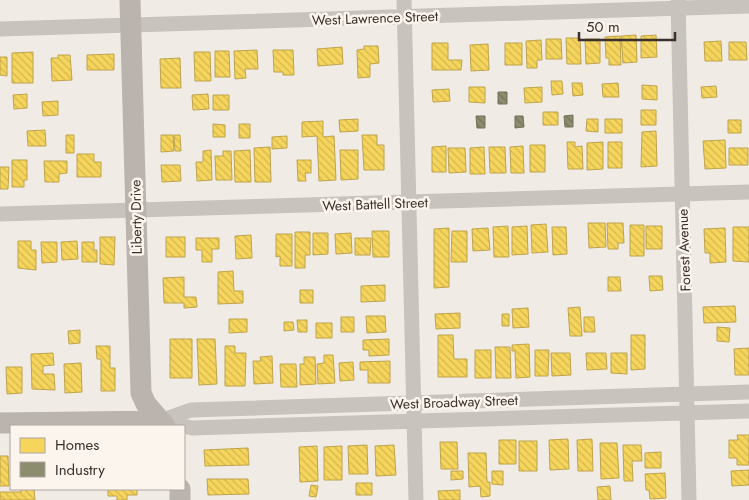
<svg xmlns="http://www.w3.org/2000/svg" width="749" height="500" viewBox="0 0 749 500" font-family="Jost,sans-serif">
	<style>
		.homes { fill: url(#homes-back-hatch); stroke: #bea44d }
		.industry { fill: url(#industry-back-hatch); stroke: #74705a }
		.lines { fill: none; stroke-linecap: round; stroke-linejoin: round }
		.street { stroke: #c9c3be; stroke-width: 15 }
		.secondary { stroke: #bab3ae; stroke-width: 21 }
		.labels { text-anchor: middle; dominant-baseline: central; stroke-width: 5; stroke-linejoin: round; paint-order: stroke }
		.street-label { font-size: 14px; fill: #3b302b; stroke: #fbf5ee }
	</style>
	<defs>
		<pattern id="homes-back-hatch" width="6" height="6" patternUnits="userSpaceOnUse" patternTransform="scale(1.25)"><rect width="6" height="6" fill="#f6d55c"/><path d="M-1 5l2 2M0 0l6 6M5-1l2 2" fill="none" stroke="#d4b750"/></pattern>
		<pattern id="industry-back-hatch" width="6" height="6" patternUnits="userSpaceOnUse" patternTransform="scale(1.25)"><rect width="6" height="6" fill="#8c8c6e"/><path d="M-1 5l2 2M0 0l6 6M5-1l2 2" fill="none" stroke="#74735b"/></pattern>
	</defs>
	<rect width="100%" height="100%" fill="#f0ebe5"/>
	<path class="homes" d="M636,35L637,62L623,63L621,36Z
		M656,35L657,57L641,58V36Z
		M620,36L621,65H609V58H606L605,37Z
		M566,38H580L581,64H567Z
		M546,39H561L562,59H546Z
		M585,39H600V63L586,64Z
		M541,40L542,60H537V68H527L526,41Z
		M721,41L722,61H705L704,42Z
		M729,42H746L747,60H729Z
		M432,43H448V60H462L461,70H432Z
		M505,43H522V65H505Z
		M488,44L489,70L471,71L470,45Z
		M364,46H378L379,63L370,64V77L358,78L357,50L364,49Z
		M342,47L343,64L318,66L317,49Z
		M257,50L258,69H245L246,78L235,79L234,51Z
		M273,50H293L294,75H283V72H274Z
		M215,51H229L230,77H215Z
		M33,52V83H12V53Z
		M194,52H210L211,81H195Z
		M114,54V70H87V55Z
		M58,55H70L72,80L52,81L51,58H58Z
		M0,57H7V76L0,75Z
		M180,58L181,88H161L160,59Z
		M551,81H562L563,94L552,95Z
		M572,83H582L583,95L573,96Z
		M618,83L619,97H603L602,84Z
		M642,85L657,86V100L642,99Z
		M716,86L717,97L702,98L701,87Z
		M469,87H485V103L469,102Z
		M542,87V102L525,103L524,88Z
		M449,89L450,101L433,102L432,90Z
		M27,94V108L14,109L13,95Z
		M208,94L209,109L193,110L192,95Z
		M213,95H229V110H213Z
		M58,101V115L43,116L42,102Z
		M641,110H656V125H641Z
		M543,112H558V125H543Z
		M358,119V131L340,132L339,120Z
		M587,119H598V132L586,131Z
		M605,119H622V133H605Z
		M728,120H741V133H728Z
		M323,121V137L334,136L336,180L319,181L317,136L302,137V122Z
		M213,124L225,125V137H213Z
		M239,124H250V138H239Z
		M45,130L46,146H28L27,131Z
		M656,131L657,166L641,167L642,132Z
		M66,135H74V153H66Z
		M161,135H173L174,151L161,152Z
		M174,135H180L181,151H175Z
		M362,135H377V145H384V170H364Z
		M287,136V148L272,149V137Z
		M725,140L726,168L705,169L703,141Z
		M567,142H575V147L582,146L583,169H568Z
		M603,142V169L587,170V143Z
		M608,142H622V168H608Z
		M530,145H545V172H530Z
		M446,146V172H432V147Z
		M523,146L524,173H511L510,147Z
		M270,147L271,182H255L254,148Z
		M484,147L485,174H470V148Z
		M489,147H505L506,173H490Z
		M448,148H465L466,172L449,173Z
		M729,148H748V165H729Z
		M211,150L212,180L197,181L196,162H203V151Z
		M250,150L251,182H235L234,151Z
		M340,150H358V179L341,180Z
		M223,151H231L232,180H216L215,156H223Z
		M77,154H94V162H101V177H77Z
		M12,160H27V180H24V187H12Z
		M297,160H311V173H305L306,181H298Z
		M44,161H67V173L59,174V182H45Z
		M161,165H180L181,181L162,182Z
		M0,167H9L8,189H0Z
		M588,223H605L606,247L589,248Z
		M607,223H623L624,243H618V249H608Z
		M546,224L548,252L532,253L531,225Z
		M630,225H644V256H630Z
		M508,226L509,257H494L493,227Z
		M527,226L528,254L512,255V227Z
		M646,226H662V249H646Z
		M552,227H566L567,254L553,255Z
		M733,227H749V262L733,261Z
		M449,228V287L434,288V229Z
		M488,228L490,250L473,251L472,229Z
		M725,228L726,262L710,263V253H705L704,229Z
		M372,231H389V257H373Z
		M452,231H467V262H451Z
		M295,232H310V255H305V268H295Z
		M313,233H328V254L313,255Z
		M351,233L352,253L336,254L335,234Z
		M276,234H292V266H280V256L276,257Z
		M251,235L252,258L236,259L235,236Z
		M100,237H115L114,265L100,264Z
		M166,237H185V257H166Z
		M196,238H219V249H212V262H202V250H196Z
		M355,238H371L370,255H355Z
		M18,241H31V250H36V270L18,268Z
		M77,241L78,259L62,260L61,242Z
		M41,242H57V262L42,263Z
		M82,242H94V250H97V262H82Z
		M233,271L234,291H243V303L218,304V272Z
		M649,276H662L663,290L650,291Z
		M184,277V297H196L197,307L184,308V303H164L163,278Z
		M608,277H620L621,291H608Z
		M385,285V301L361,302V286Z
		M300,290H313V303H300Z
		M735,306L736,322L704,323L703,307Z
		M580,307L582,336H570L568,308Z
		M528,308L529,327L513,328L512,309Z
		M460,313V328L436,329L435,314Z
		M502,314H509V326H502Z
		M366,316H385L386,332L367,333Z
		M341,317H354V332H341Z
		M584,317H594L595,332H584Z
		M229,319H247V332L229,333Z
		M297,320H307V332H298Z
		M284,322H293L294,330L284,331Z
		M316,323H332V338H316Z
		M717,327L730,328L729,342L717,341Z
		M80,330V343L69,344L68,331Z
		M438,335H453L454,359H467V377H438Z
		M631,335H645V369L631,370Z
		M170,339H192V378H170Z
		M197,339H215L217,384L199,385Z
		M389,339V355L369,356V350H363V340Z
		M529,344L530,377L516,378L515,351H512V345Z
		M96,346H110V368H115V391H101V359H97Z
		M225,346H235V353H246L245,386H225Z
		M495,347H510L511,378H496Z
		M749,348V375H735L734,349Z
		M475,350H491V378H475Z
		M535,350H549L548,376H535Z
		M53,353L54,365L43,366V374H54L55,390L32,389L31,354Z
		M551,353H570L571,375L552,376Z
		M586,353H606L607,369L587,370Z
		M611,353H627V374L611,373Z
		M324,355H333L335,383L318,384L317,364L324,363Z
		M272,356L273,383L254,384L253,361H261L260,357Z
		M304,357H315L316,384L300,385V364H304Z
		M390,361V383H368V370H360V362Z
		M353,362L354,380L340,381L339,363Z
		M81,363L82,392L65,393L64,364Z
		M280,364H296L297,387H281Z
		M6,367H22V393L7,394Z
		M737,435H749V465H737V458H729V440H738Z
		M568,439L569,469L550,470L549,440Z
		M592,439L593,471H578L577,440Z
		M499,440H516V464H499Z
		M519,441H537V471H519Z
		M440,442H457L458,469H441Z
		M600,443H617L619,478L601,479Z
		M367,445L368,474H349L348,446Z
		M394,445L396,475L376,476L375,446Z
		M623,445H641L642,461H632L633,481H624Z
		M317,446L318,481L300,482L299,447Z
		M342,446V480H324V447Z
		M248,448L249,465L205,466L204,450Z
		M661,452V468H645V453Z
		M468,453H486L487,482H490V496L481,497L480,486L469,487Z
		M0,456H8L9,486H0Z
		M749,470V485L732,486L731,471Z
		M451,471H463V479L451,480Z
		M492,471H503V485L492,484Z
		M665,473L666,498L650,499L649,490H646L645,474Z
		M207,479H248L249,494L208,495Z
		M356,483H372V495H356Z
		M311,485L318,486L316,497L309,496Z
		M610,486L611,500H598L597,487Z
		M21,489H34L35,500H0V492H21Z
		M108,489H137V495H127V500H117V496H108Z
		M460,490V500H439L438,491Z"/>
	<path class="industry" d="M498,92H507V104H498Z
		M573,115V127H565L564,116Z
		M476,116H485V128H477Z
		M515,116H523L524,127L515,128Z"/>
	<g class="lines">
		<path class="street" d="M404,0L416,500
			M678,0L689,500
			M0,29L749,6
			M0,214L749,192
			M160,421L191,410L749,392
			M160,421L192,428L749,411"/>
		<path class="secondary" d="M130,0L141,393L146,404L165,426
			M0,423L160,421
			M180,489V500"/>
	</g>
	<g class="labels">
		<g class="street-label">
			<text transform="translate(375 18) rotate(-2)">West Lawrence Street</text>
			<text transform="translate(375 204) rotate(-2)">West Battell Street</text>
			<text transform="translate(136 217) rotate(-91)">Liberty Drive</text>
			<text transform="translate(684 250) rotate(-92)">Forest Avenue</text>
			<text transform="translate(454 402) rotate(-2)">West Broadway Street</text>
		</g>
	</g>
	<rect x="10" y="425" width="175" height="65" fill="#fbf5ee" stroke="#aea6a0"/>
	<rect x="20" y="438" width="25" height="15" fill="#f6d55c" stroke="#aea6a0"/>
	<text x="55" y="450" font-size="15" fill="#3b302b">Homes</text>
	<rect x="20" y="462" width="25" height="15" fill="#8c8c6e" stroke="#aea6a0"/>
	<text x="55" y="475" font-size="15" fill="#3b302b">Industry</text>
	<path d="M579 32v8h96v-8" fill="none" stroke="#3b302b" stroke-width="2.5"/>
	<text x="586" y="32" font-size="15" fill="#3b302b" stroke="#fbf5ee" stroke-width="4" paint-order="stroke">50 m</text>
</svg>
